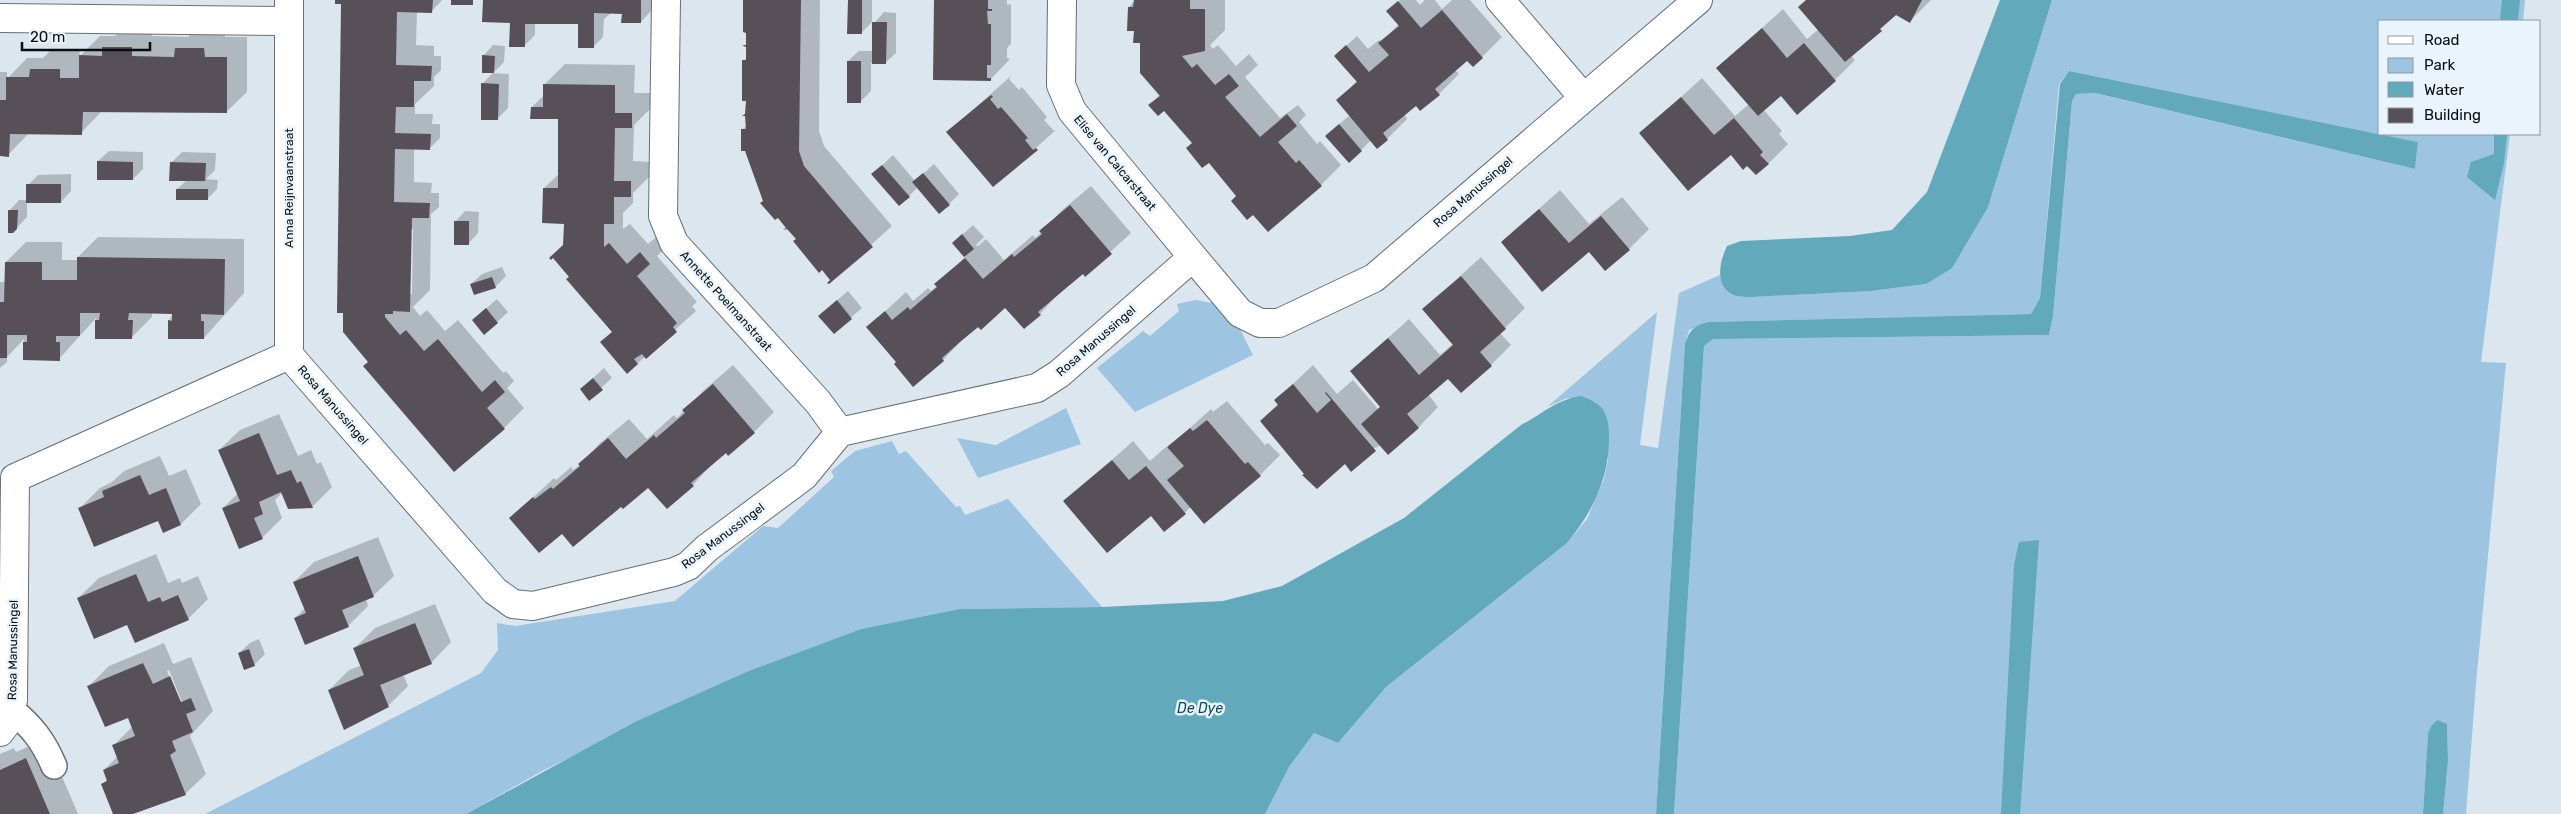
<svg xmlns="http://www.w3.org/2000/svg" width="2561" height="814" viewBox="0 0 2561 814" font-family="Rubik,sans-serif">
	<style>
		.green { fill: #9dc4e1 }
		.water { fill: #62a9bc }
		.shadow { fill: #0003; fill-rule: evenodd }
		.building { fill: #585058 }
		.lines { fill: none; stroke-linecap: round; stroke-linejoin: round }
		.service-casing { stroke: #666f76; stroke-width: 28 }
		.minor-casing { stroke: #666f76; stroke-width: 30 }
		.service { stroke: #fff; stroke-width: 25 }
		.minor { stroke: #fff; stroke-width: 28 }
		.labels { text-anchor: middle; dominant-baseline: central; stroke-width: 5; stroke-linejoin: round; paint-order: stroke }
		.street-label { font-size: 12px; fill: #090d0f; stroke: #e9f4fc }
		.water-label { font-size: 14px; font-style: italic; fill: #0a4b59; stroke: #e9f4fc }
	</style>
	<rect width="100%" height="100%" fill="#dce6ef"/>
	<path class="green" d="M2052,0H2525L2523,21H2380V134H2510L2481,362L2506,363L2476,684L2466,814H2443L2448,761L2447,724L2438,720L2428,733L2423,814H1674L1704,346L1713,339L2049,335L2053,316L2072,101L2076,94L2094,93L2415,169L2418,142L2069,71L2059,84L2040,298L2031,314L1710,322L1689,330L1685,344L1656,814H1265L1289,767L1314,733L1338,743L1386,687L1567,543L1587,519L1604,479L1608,460L1606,416L1600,406L1594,401L1567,398L1547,407L1657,312L1640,445L1658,448L1679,293L1720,275C1727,295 1732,295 1752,297L1871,291L1926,284L1988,207Z
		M1195,300L1218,304L1237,323L1253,355L1135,412L1097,368L1143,331L1150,336L1179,311L1177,304Z
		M1066,408L1081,444L978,478L957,438L996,445Z
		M892,441L899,454L906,451L956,507L960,506L965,515L1008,499L1102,607L959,609L861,629L751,670L542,771L466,814H205L481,673L498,650L497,623L515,626L675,601L763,526L778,528L834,477L831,471L855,451Z"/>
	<path class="water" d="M2000,0H2052L1988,207L1952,268L1926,284L1871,291L1752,297C1746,297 1737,297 1732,294C1714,284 1720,261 1727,246L1741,241L1850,236L1892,230L1927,192Z
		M2502,0H2520L2518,21H2500Z
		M2069,71L2418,142L2415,169L2095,93L2076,94L2072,101L2053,316L2049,335L1713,339L1704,346L1674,814H1656L1685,344C1690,329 1694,326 1709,322L2031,314L2040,298L2060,84Z
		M2494,134H2507L2504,163L2495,200L2467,177L2471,162L2494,154Z
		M1581,396C1588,399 1596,401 1601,407C1608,415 1609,427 1609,437C1609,479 1593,511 1567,543L1386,687L1338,743L1314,733L1289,767L1265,814H466L637,721L751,670L861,629L959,609L1102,607L1223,601L1282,586L1404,518L1521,425C1543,414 1555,400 1581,396Z
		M2039,540L2020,814H2001L2014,565L2019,542Z
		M2438,720L2447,724L2448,761L2443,814H2423L2428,733L2432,725Z"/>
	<path class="shadow" d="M336,0H442L432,11H417L416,45L434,46V56H441V70L434,77V86L415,104V114H433L432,124H440V138L430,148H414V182L432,183L431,193H439V207L431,214L430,290L413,307L420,316L427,310L445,331L458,320L503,373L506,371L514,381L507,388L524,408L504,428L370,361L342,3ZM410,229H413L412,294H409Z
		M484,0H661L641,22L623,13H611L604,19L603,37L593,47L579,23H535V35L524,46L511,21Z
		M744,0H820L819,131L824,146L892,226L832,280L764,201L743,129L747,125L744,61L747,57Z
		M849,0H872V22L862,32Z
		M935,0H1007V5L1011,4V44L1007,48V58L1010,59L990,80L934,79Z
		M1135,0H1225V30L1210,45L1213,49L1218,45L1236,66L1249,54L1258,65L1245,77L1280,118L1298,105L1306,115L1299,122L1317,144L1320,141L1341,165L1321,185L1238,195L1164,109L1150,105L1160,94L1135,30L1129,7Z
		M1400,0H1416L1420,5L1425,0H1435L1442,9L1452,0H1470L1502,37L1482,57L1468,59L1455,70L1459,74L1439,94L1416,104L1404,114L1407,119L1387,139L1371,140L1361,150L1337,126L1350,115L1338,100L1357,81L1346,46L1357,36L1368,49L1379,40L1381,42L1399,24L1388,11Z
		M1807,0H1931L1910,21L1897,14L1851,55L1855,60L1835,80L1781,94L1763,109L1782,131L1779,134L1788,144L1768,164H1748L1731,154L1641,133L1702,78L1735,116L1749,104L1718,68L1783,9L1807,39L1819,29Z
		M884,12L896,13V53L885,63H871V91L861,101L848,61L859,51H873L874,23Z
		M123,28H152V36L188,37L196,28H224L225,37H247V92L226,112L102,111L81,133H29L8,155H0V72H7V79L27,58H43L51,50H80L79,57L100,36H115Z
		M493,45L505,46L504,62L494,72L483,56Z
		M565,64L635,65L634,93H652V107L634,125L633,161L651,162V175L633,193V203L623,213V229L630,224L648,244L661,233L670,243L657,256L697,302L692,306L696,311L628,372L602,342L613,331L570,277L565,244V223L544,188L560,173V118L532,107L544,95L545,84Z
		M493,73L509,74L508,108L498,118L482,84Z
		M1012,75L1009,79L1019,90L1022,87L1047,117L1044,120L1054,131L1057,129L993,186L948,132Z
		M109,151L143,152V169L133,179L98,161Z
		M182,152L216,153L215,170L206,179L218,180L217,189L207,199L177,189L187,180L171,163Z
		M893,155L915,181L934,164L959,194L949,204L918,187L909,196L873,174Z
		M71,174V191L61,202H27V217L13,232L9,211L19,200H28V185L38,175Z
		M1091,186L1131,233L1085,275L1083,272L1059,293L1040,314L1005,307L963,339L943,360L898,362L868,327L906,292L913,301L928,288L931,291L937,286L965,257L953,243L973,225L984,237L976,245L978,246L986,239L1004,260L1033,235L1035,238L1042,232L1061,211Z
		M1560,190L1589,224L1622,197L1649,229L1629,249L1589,251L1502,242Z
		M465,211L479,212L478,233L468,244L455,222Z
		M98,237L244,239V293L204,338L169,321L173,313H152V317L132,337H97L96,318L59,359H24V339L7,357V362L0,368V282H5L6,262L26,242H62V260H78V257Z
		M1481,257L1525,308L1500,333L1511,345L1491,365L1448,377L1428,394L1438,407L1418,428L1345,462L1310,482L1304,475L1305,474L1261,421L1279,403L1276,400L1313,365L1337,394L1353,380L1378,409L1381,406L1351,371L1409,319L1440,355L1453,344L1424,309Z
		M502,267L506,276L495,287L471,284L482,274Z
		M848,291L862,308L834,332L830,306Z
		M497,299L508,312L485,333L473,320Z
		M733,365L774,412L754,432L712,464L693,485L648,486L621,505L563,532L511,518L554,478L556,480L571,467L573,470L580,465L599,444L629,419L647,439L674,415L677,418L704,390Z
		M604,368L612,378L589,399L581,389Z
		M1227,401L1265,445L1268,443L1280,455L1260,475L1191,507L1165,530L1151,514L1065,502L1133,441L1150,461L1166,447L1168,448L1211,409L1213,412Z
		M279,414L298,456L311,450L317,464L321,462L332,487L312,507L282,493L275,500L282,518L262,538L223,508L238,493L219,450L240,430Z
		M160,456L169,476L186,469L201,504L181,524L164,531L159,519L80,508L100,488L112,482L124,471Z
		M0,511H7V545L0,552Z
		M378,537L394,576L373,596L366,599L368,606L348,626L295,618L305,608L294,582L314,562Z
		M156,554L168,583L180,578L182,583L198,576L208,599L188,619L128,624L78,598L99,578Z
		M435,604L451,642L431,663L403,674L408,686L388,706L329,690L349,670L362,665L355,648L375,628Z
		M259,639L265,654L254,665L239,653L250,643Z
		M164,643L173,664L191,657L213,711L190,736L206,774L185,794L131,814H114L102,784L108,779L104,770L118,756L114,745L133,726L129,716L89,686L109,666ZM169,670L182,702L181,704L167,671Z
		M46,739L78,814H0V754L14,748L16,752Z"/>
	<path class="building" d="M335,0H433L432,13L397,12L396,65L432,66L431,81H414V107H396L395,133L431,134L430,150L395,149L394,202L430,203L429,218H412L410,312L393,311V314H385V317L400,335L406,330L424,351L438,339L482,392L495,380L505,392L487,408L505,429L454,472L363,366L368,362L343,332V313H337L341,4H335Z
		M451,0H473V5H451Z
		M483,0H641V23H621L622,14L594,13V48H578V24H525V47H509L510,23L482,22Z
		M743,0H801L799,151L804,166L873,247L829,284L827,283L830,280L822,270L819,273L793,241L796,239L787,229L783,230L786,228L778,218L775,220L760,203L763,201L745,151H741V129H746L745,116H742L745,114L746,101H742V60H746V47L742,45H746V33L743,32Z
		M848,0H862V34H847Z
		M934,0H988V9H992V11H987L988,24H991V65H987V78H991V81L933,80Z
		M1134,0H1190V9H1205V51L1182,56L1192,68L1197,64L1215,85L1229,74L1239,86L1225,97L1260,137L1287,114L1297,126L1278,142L1296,163L1299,160L1322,186L1268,232L1253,215L1247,220L1231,201L1236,196L1209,163L1202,168L1186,148L1192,143L1164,111L1158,116L1148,105L1160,96L1140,73V43H1133L1134,31H1127L1128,7H1133Z
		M1806,0H1922L1910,23L1896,15L1880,29L1882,31L1845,62L1798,7Z
		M1398,1L1421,28L1442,10L1483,58L1473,67L1467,61L1435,89L1440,95L1420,111L1416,106L1383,133L1388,140L1377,149L1336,100L1357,82L1334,56L1346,45L1369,72L1389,55L1378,43L1399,26L1386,11Z
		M872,22H887L886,64H872Z
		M1762,28L1787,58L1804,43L1836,81L1797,115L1781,96L1758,116L1716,68Z
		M102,47H132V56L174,57L175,48H204L205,57H227V113L83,112L82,135L10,134L9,157L0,156V100H6V77H29L30,69H60V78H79V55L102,56Z
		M482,55L495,56L494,73H482Z
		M847,61H861V103H847Z
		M481,83L499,84L498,120H481Z
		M543,84L615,85V113H632V128H615L614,181H631V197H614V224H604V247L609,243L627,264L640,252L650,264L637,276L677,323L673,327L677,332L646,359L642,354L634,359L638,364L627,374L600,342L612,332L566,279L569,277L553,258L551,260L549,258L563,245L564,224L542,223L543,188H558V119H530L531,107H543Z
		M991,95L993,97L990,99L998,109L1001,107L1028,138L1025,140L1033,150L1036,148L1038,150L993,187L946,132Z
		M1681,97L1714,135L1734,118L1763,152L1760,155L1769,164L1756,175L1747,166L1743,170L1731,155L1688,191L1639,133Z
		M1339,124L1362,151L1349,163L1325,136Z
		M97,161L133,162V180H97Z
		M170,162L206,163L205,181H169Z
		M882,165L910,197L899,206L871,174Z
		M923,173L950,205L939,214L912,182Z
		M26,184H61V203H26Z
		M176,189H208V200H176Z
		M1070,205L1112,254L1085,277L1083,274L1065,289L1038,312L1041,315L1024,329L1005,308L981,330L978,327L960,342L942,358L944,361L913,387L894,364L896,362L866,327L885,311L892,320L908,307L910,310L937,287L934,284L965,258L983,279L1012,254L1014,257L1042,234L1039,231Z
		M1539,209L1569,243L1601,216L1630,250L1605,271L1589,252L1542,292L1501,242Z
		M8,210H18L17,229L13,233H8Z
		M454,221H469V245H454Z
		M962,234L974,249L964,257L952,243Z
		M77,257L225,259L224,315L201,314V321H204V339H168V320L172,321V314L129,313L128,320H133L132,339H95V320H99L100,313H80V336H56V342H60V361L23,360V342H27V335H7V358H0V302H4L5,262H42V280H77Z
		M1461,276L1506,329L1480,352L1492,366L1461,393L1448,379L1407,414L1419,428L1388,455L1361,424L1380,407L1350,371L1388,338L1419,375L1453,345L1422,309Z
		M492,277L496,288L474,295L470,284Z
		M837,300L852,319L834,334L818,316Z
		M486,308L498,323L484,335L472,320Z
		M593,378L603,390L589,401L580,389Z
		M713,384L755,433L728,456L726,453L691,483L694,486L667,509L648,488L623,509L621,507L573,547L562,534L539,553L509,518L533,497L535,499L551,487L553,489L566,478L580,466L578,464L608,438L626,459L654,435L656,438L685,413L682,410Z
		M1293,384L1317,413L1331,400L1325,393L1326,392L1376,451L1351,472L1345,464L1317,489L1302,475L1304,474L1260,421L1278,405L1274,400Z
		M1207,420L1245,464L1248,462L1261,476L1204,524L1167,480L1184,466L1167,447L1190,428L1193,431Z
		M259,433L277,475L291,470L297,483L301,481L313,508L288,509L281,492L259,502L263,514L254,518L263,539L239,549L222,508L240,501L218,450Z
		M1112,460L1129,480L1146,466L1186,514L1164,532L1151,516L1107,553L1063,501Z
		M140,475L149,495L166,488L181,525L163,533L158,521L94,547L78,508L104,497L102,491Z
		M358,556L374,597L342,610L349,627L305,645L294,618L306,613L293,582Z
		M136,574L148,602L160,597L162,602L178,595L189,620L135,643L127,625L94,639L77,598Z
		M415,623L432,664L380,685L389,707L344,730L328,690L364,675L353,648Z
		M249,649L255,666L244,670L238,653Z
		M143,663L153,684L170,676L181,702L191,698L196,710L186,714L193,732L172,741L176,751L170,755L186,795L133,814H113L101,784L107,781L103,770L119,763L112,745L135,736L128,718L105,727L87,686Z
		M26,758L50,814H0V770Z"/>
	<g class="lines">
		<defs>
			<path id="service" d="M11,709C32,727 43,740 54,766"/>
			<path id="minor" d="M289,0V355
				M666,0L663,216L674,243L818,402L840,432
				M1062,0L1061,85L1072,111L1193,257
				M1500,0L1583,97
				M0,18L288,21
				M0,732L9,720L13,700L15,478L289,355L495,591L513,604L533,606L674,572L688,566L707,548L804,476L840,432L1037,388L1059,374L1193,257L1240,313L1260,323H1279L1374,278L1698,0"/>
		</defs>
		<use href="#service" class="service-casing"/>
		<use href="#minor" class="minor-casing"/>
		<use href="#service" class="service"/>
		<use href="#minor" class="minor"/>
	</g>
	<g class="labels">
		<g class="street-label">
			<text transform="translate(1115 163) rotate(50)">Elise van Calcarstraat</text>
			<text transform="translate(289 188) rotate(-90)">Anna Reijnvaanstraat</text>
			<text transform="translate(1473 192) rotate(-41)">Rosa Manussingel</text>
			<text transform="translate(726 301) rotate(48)">Annette Poelmanstraat</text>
			<text transform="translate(1096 341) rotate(-41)">Rosa Manussingel</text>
			<text transform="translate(333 405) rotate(49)">Rosa Manussingel</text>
			<text transform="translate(723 536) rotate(-37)">Rosa Manussingel</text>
			<text transform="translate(13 650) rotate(-89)">Rosa Manussingel</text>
		</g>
		<g class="water-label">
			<text x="1200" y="708">De Dye</text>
		</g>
	</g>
	<rect x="2378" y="20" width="162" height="115" fill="#e9f4fc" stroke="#8f989d"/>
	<rect x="2388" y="36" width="25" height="8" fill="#ffffff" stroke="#8f989d"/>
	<text x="2424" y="45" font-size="15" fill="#090d0f">Road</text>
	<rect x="2388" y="58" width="25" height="15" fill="#9dc4e1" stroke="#8f989d"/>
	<text x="2424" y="70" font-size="15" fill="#090d0f">Park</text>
	<rect x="2388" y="82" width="25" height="15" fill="#62a9bc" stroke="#8f989d"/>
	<text x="2424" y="95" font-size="15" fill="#090d0f">Water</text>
	<rect x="2388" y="108" width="25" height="15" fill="#585058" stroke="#8f989d"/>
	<text x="2424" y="120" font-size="15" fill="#090d0f">Building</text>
	<path d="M22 42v8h128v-8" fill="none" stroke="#090d0f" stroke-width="2.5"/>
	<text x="30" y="42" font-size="15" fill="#090d0f" stroke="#e9f4fc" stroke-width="4" paint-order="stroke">20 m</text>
</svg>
